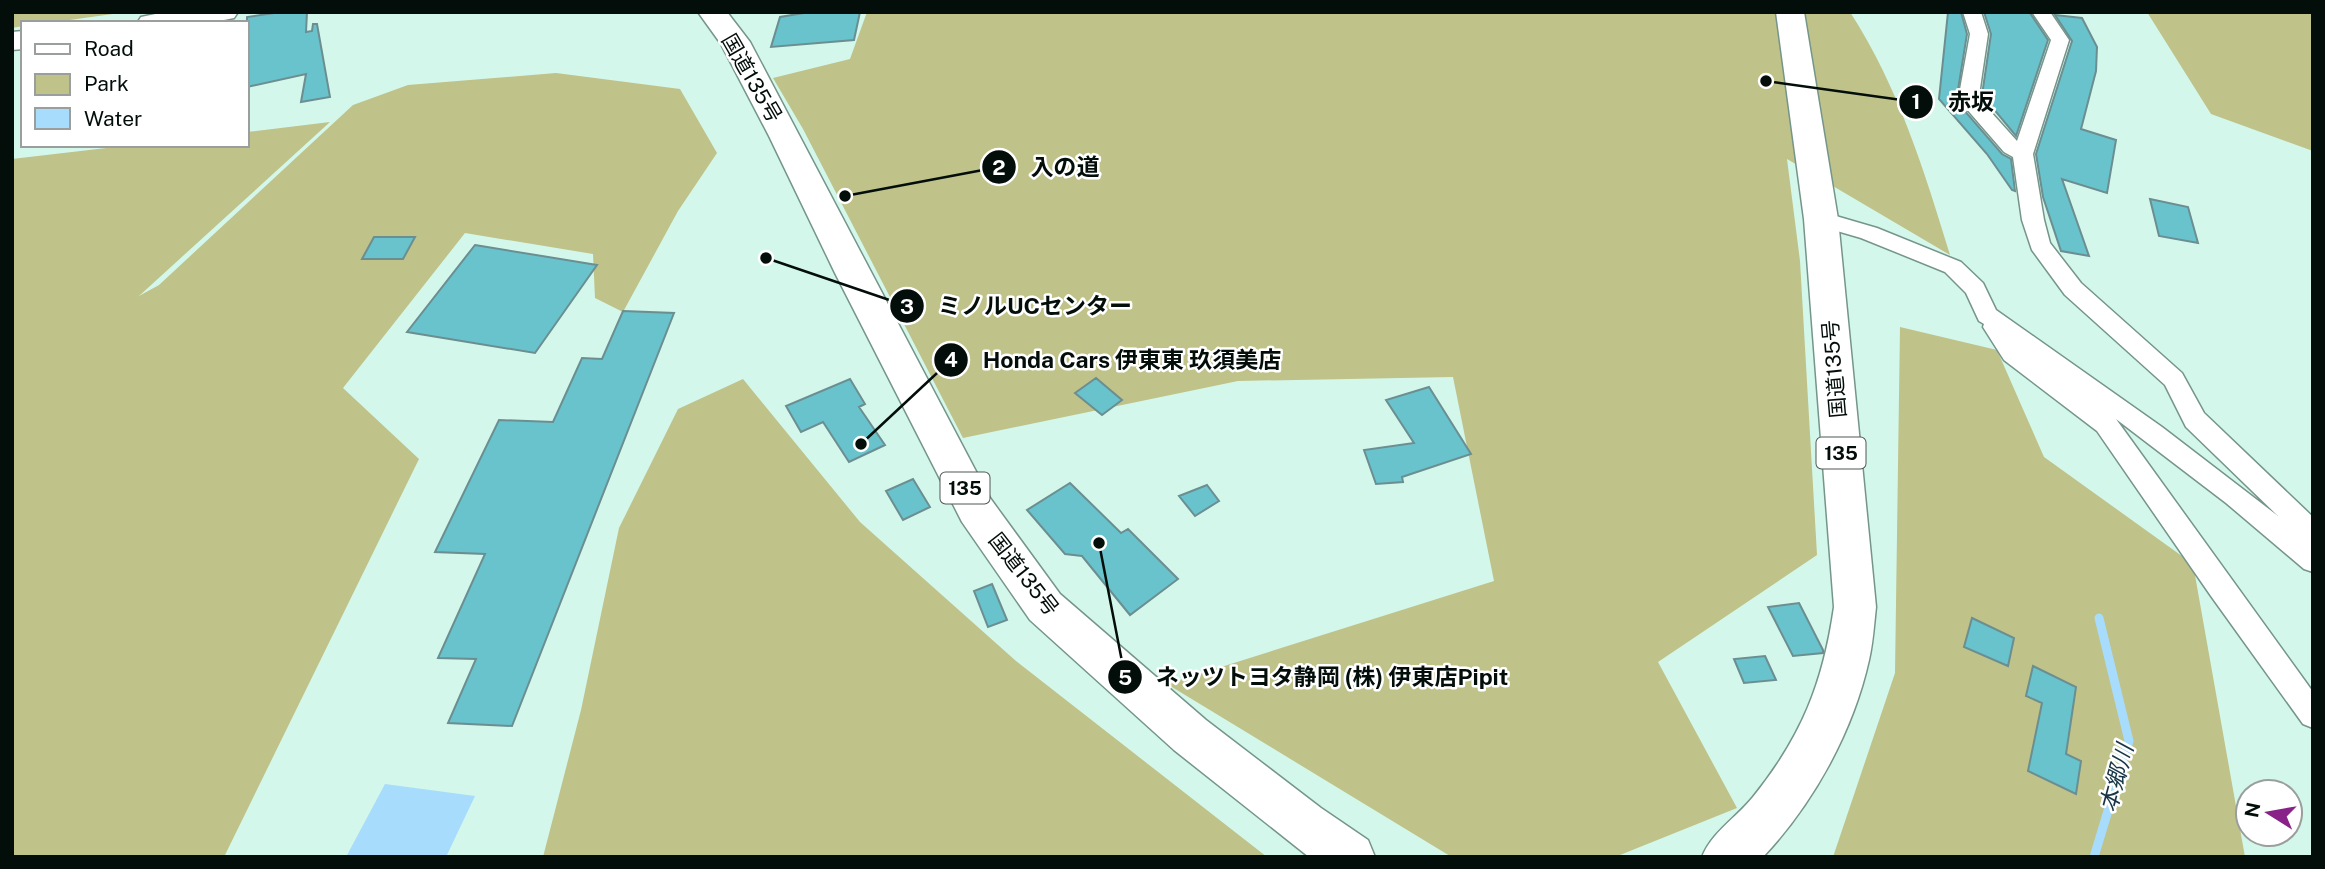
<svg xmlns="http://www.w3.org/2000/svg" width="2325" height="869" viewBox="0 0 2325 869" font-family="'Public Sans','Noto Sans JP',sans-serif">
	<style>
		.green { fill: #bfc289 }
		.water { fill: #a8dcfc }
		.lines { fill: none; stroke-linecap: round; stroke-linejoin: round }
		.stream { stroke: #a8dcfc; stroke-width: 9 }
		.building { fill: #69c3cc; stroke: #6b8e91; stroke-width: 2 }
		.street-casing { stroke: #75958b; stroke-width: 3 }
		.highway-casing { stroke: #75958b; stroke-width: 3 }
		.street { fill: #fff; fill-rule: evenodd }
		.highway { fill: #fff; fill-rule: evenodd }
		.labels { text-anchor: middle; dominant-baseline: central; stroke-width: 5; stroke-linejoin: round; paint-order: stroke }
		.shield { fill: #fff; stroke: #4f5654; stroke-width: 2 }
		.shield-label { font-size: 19px; font-weight: bold; fill: #030e0a }
		.street-label { font-size: 21px; fill: #030e0a; stroke: #fff }
		.water-label { font-size: 23px; font-style: italic; fill: #173546; stroke: #fff }
		.leader { fill: none; stroke: #030e0a; stroke-width: 2.5 }
		.callout-dot { fill: #030e0a; stroke: #fff; stroke-width: 2.5 }
		.mark-label { font-size: 21px; text-anchor: middle; font-weight: bold; fill: #fff }
		.callout-label { font-size: 23px; text-anchor: middle; font-weight: bold; fill: #030e0a; stroke: #fff; stroke-width: 5; stroke-linejoin: round; paint-order: stroke }
	</style>
	<rect width="100%" height="100%" fill="#d4f7eb"/>
	<path class="green" d="M12,12H127L48,23H23V26L12,28Z
		M867,12H1850C1899,88 1924,170 1950,255L1787,159L1800,261L1817,555L1658,662L1737,808L1615,857L1450,856L1167,684L1494,581L1453,377L1238,381L963,438L803,129L773,78L850,59Z
		M2147,12H2313V151L2211,114Z
		M556,73L680,89L717,153L678,211L623,312L595,298L593,254L465,233L343,388L419,459L224,857H12V159L132,145H247V132L330,122L139,296L159,285L353,105L408,85Z
		M1900,327L1997,350L2044,457L2193,564L2245,857H1833L1895,673Z
		M743,379L860,522L1016,661L1267,857H543L581,710L619,528L678,409Z"/>
	<path class="water" d="M385,784L475,796L446,857H346Z"/>
	<g class="lines">
		<path class="stream" d="M2094,857L2129,741L2099,618"/>
	</g>
	<path class="building" d="M281,12H307L306,32L312,31L313,24H317L330,97L301,102L306,74L247,87V17Z
		M810,12H860L854,40L771,47L780,17Z
		M1948,12H1961L1967,34L1957,96L1963,109L2002,154L2011,159L2015,191L2012,190L1987,154L1939,99Z
		M1984,12L2030,13L2048,40L2016,136L1982,95L1991,34Z
		M2055,15L2082,18L2097,47L2096,71L2081,129L2116,140L2107,193L2062,179L2089,256L2061,251L2043,197L2036,154L2072,41Z
		M2150,199L2188,207L2198,243L2159,236Z
		M374,237H415L403,259H362Z
		M475,245L597,265L535,353L407,332Z
		M623,311L674,313L512,726L448,723L476,659L438,658L485,554L435,552L499,420L553,422L582,358L602,359Z
		M1096,378L1122,400L1102,415L1075,393Z
		M850,379L865,404L859,407L885,445L849,462L823,422L801,432L786,406Z
		M1429,387L1471,454L1402,477L1403,482L1376,484L1364,450L1414,443L1386,400Z
		M913,479L930,507L903,520L886,491Z
		M1070,483L1121,533L1128,529L1178,579L1130,615L1082,556L1065,554L1027,510Z
		M1207,485L1219,501L1195,516L1179,496Z
		M992,584L1007,620L988,627L974,591Z
		M1799,603L1823,650V653L1793,656L1768,607Z
		M1972,618L2014,638L2008,666L1964,647Z
		M1765,656L1776,680L1744,683L1734,659Z
		M2033,666L2076,687L2066,754L2081,761L2076,794L2028,771L2042,703L2026,696Z"/>
	<g class="lines">
		<defs>
			<path id="street" d="M1963,12H1981L1988,34L1979,95L1981,101L2017,141L2051,40L2032,12H2050L2069,40L2033,154L2044,220L2050,243L2081,283L2182,373L2204,413L2313,517V572L2304,569L2226,503L2116,419L2313,692V728L2303,724L2211,596L2097,431L2004,360L1983,327L1984,324L1979,321L1966,293L1945,272L1861,238L1813,224L1810,219L1813,214L1821,212L1829,214L1877,228L1961,262L1983,283L1996,310L2162,427L2278,516L2186,427L2165,385L2065,295L2032,250L2022,220L2013,157L2004,152L1965,107L1959,95L1970,34Z"/>
			<path id="highway" d="M165,12H238L234,18L209,23H137L141,17Z
				M698,12H727L750,42L990,498L1060,594L1206,720L1321,808L1368,840L1375,857H1309L1174,750L1030,620L962,522L835,273L769,136L721,44Z
				M1776,12H1804L1838,219L1876,607C1874,625 1873,643 1869,660C1853,732 1813,804 1763,857H1702C1712,832 1736,818 1753,797C1802,736 1823,683 1834,607L1804,219Z
				M23,31V49L12,50V32Z"/>
		</defs>
		<use href="#street" class="street-casing"/>
		<use href="#highway" class="highway-casing"/>
		<use href="#street" class="street"/>
		<use href="#highway" class="highway"/>
	</g>
	<g class="labels">
		<g class="shield">
			<rect x="1816.5" y="437.5" width="49" height="31" rx="5"/>
			<rect x="940.5" y="472.5" width="49" height="31" rx="5"/>
		</g>
		<g class="shield-label">
			<text x="1841" y="453">135</text>
			<text x="965" y="488">135</text>
		</g>
		<g class="street-label">
			<text transform="translate(752 78) rotate(60)">国道135号</text>
			<text transform="translate(1834 369) rotate(-95)">国道135号</text>
			<text transform="translate(1024 574) rotate(52)">国道135号</text>
		</g>
		<g class="water-label">
			<text transform="translate(2116 778) rotate(-75)">本郷川</text>
		</g>
	</g>
	<path class="leader" d="M1766 81L1916 102M845 196L999 167M766 258L907 306M861 444L951 360M1099 543L1125 677"/>
	<g class="callout-dot">
		<circle cx="1766" cy="81" r="7"/>
		<circle cx="845" cy="196" r="7"/>
		<circle cx="766" cy="258" r="7"/>
		<circle cx="861" cy="444" r="7"/>
		<circle cx="1099" cy="543" r="7"/>
		<circle cx="1916" cy="102" r="18"/>
		<circle cx="999" cy="167" r="18"/>
		<circle cx="907" cy="306" r="18"/>
		<circle cx="951" cy="360" r="18"/>
		<circle cx="1125" cy="677" r="18"/>
	</g>
	<g class="mark-label">
		<text x="1916" y="109">1</text>
		<text x="999" y="175">2</text>
		<text x="907" y="314">3</text>
		<text x="951" y="367">4</text>
		<text x="1125" y="685">5</text>
	</g>
	<g class="callout-label">
		<text x="1971" y="110">赤坂</text>
		<text x="1065" y="175">入の道</text>
		<text x="1035" y="314">ミノルUCセンター</text>
		<text x="1132" y="368">Honda Cars 伊東東 玖須美店</text>
		<text x="1332" y="685">ネッツトヨタ静岡 (株) 伊東店Pipit</text>
	</g>
	<rect width="2325" height="869" fill="none" stroke="#030e0a" stroke-width="28"/>
	<rect x="21" y="21" width="228" height="126" fill="#ffffff" stroke="#9a9f9d" stroke-width="2"/>
	<rect x="35" y="44" width="35" height="10" fill="#ffffff" stroke="#9a9f9d" stroke-width="2"/>
	<text x="84" y="56" font-size="21" fill="#030e0a">Road</text>
	<rect x="35" y="74" width="35" height="21" fill="#bfc289" stroke="#9a9f9d" stroke-width="2"/>
	<text x="84" y="91" font-size="21" fill="#030e0a">Park</text>
	<rect x="35" y="108" width="35" height="21" fill="#a8dcfc" stroke="#9a9f9d" stroke-width="2"/>
	<text x="84" y="126" font-size="21" fill="#030e0a">Water</text>
	<g transform="translate(2269 813) rotate(281)"><circle r="33" fill="#ffffff" stroke="#9a9f9d" stroke-width="2"/>
	<path d="M0-5L12 26L0 18L-12 26Z" fill="#882188"/>
	<text y="-10" font-size="19" font-weight="bold" text-anchor="middle" fill="#030e0a">N</text>
	</g>
</svg>
